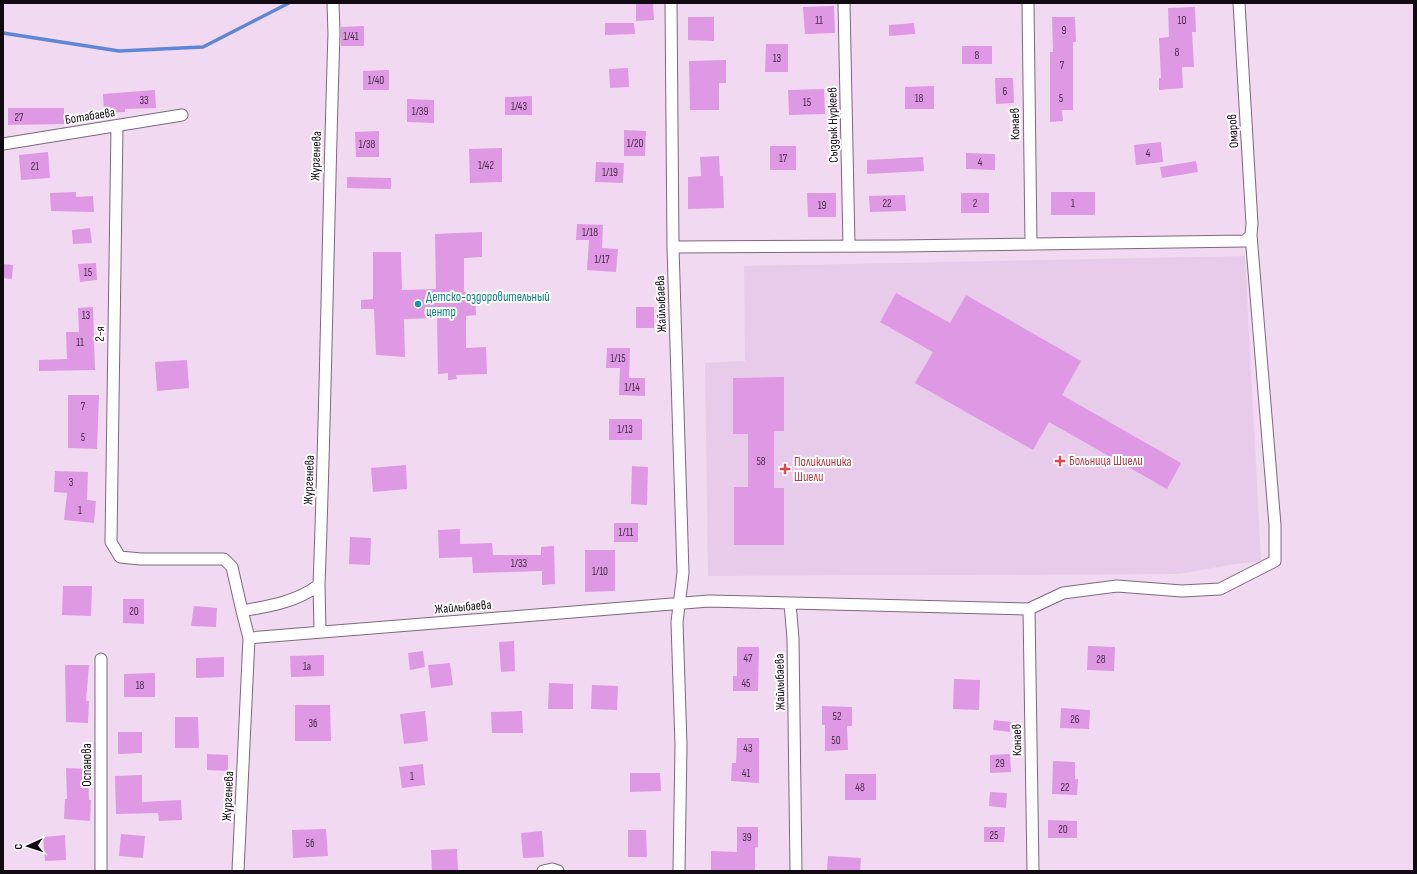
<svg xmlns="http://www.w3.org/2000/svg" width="1417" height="874" viewBox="0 0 1417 874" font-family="'Sofia Sans Condensed',sans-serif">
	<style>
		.built { fill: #e8cbea }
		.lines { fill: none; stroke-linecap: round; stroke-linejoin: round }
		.stream { stroke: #5d86d6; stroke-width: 3.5 }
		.building { fill: #de98e4 }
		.minor-casing { stroke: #7d687e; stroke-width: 13 }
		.minor { stroke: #fff; stroke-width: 11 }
		.culture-dot { fill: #0f9aa8; stroke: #fff; stroke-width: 1.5 }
		.health-dot { fill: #e0444e; stroke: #fff; stroke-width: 1.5 }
		.labels { text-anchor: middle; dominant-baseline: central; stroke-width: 4; stroke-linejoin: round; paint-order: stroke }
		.number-label { font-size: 11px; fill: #442e46 }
		.street-label { font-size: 13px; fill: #110a12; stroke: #fff }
		.culture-label { font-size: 13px; fill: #0d838f; stroke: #fff; text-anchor: start }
		.health-label { font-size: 13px; fill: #be3a42; stroke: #fff; text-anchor: start }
	</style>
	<rect width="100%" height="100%" fill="#f1d9f2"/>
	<path class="built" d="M1245,256L1261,561L1229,565L1179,574L708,576L705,363L745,361L744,266Z"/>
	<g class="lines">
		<path class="stream" d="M3,33L119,51L203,47L289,3"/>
	</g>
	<path class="building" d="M653,3L654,20L636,21V4Z
		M834,6L835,33L805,34L803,7Z
		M1195,7L1196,32H1192L1194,67H1182L1183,88L1159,90V78H1161L1159,38L1169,37L1168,8Z
		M688,17H714V41L688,40Z
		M1052,17H1075L1076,42H1073V110H1062L1063,121L1050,122V52H1053Z
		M605,23H634L635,34L605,35Z
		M914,23L915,34L889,36V25Z
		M364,26V46H341V27Z
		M766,44H788V72H765Z
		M962,46H992V64H962Z
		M726,60V83H719V110H690L689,61Z
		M628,68L629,87L610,88L609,69Z
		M389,70V90H363V71Z
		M995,78H1013L1014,103L996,104Z
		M934,86V109H905V87Z
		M824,89L825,114L789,115L788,90Z
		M155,90L156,108L125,109V112L104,113L103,94Z
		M532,96V115H505V97Z
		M407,99L434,100V123L407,122Z
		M8,108H64V124L8,125Z
		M624,130L646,131L645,156H624Z
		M379,131V157H356L355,132Z
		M1161,142L1163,162L1136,165L1134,145Z
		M770,146H796V170H770Z
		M502,148V182L470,183L469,149Z
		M48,152L50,178L21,180L19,155Z
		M966,153L995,154V170L966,169Z
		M719,156L720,176H723L724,208L688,209V177L701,176L700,157Z
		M923,157L924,171L867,174V160Z
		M1196,161L1198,172L1162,178L1160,167Z
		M596,162L624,163L623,183L595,182Z
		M347,177L391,178V189L347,188Z
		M76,192V197L93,196L94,212L51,211L50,193Z
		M1051,192H1095V215H1051Z
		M807,193H836V217H808Z
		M961,193H989V213H961Z
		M905,195L906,211L870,212L869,196Z
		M577,224L603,225L602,248L618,249L616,272L587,270L589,240H576Z
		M90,228L92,243L73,244L72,230Z
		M482,232V257L464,258V292H475L476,315L466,316V348L486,347L487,374L456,375L457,379L448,380V373L438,374L437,318L404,319L405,357L376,355L374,309H361V300L373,299V252H401L402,290L436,289L435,234Z
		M96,263L97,280L80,282L78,264Z
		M3,264L13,265L12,279L3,278Z
		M896,293L950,323L966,295L1081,361L1062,395L1181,463L1167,489L1049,422L1033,450L915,383L933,352L880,322Z
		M93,307L95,370L39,371V360L67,359L66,332H79L78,308Z
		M636,307H654V328H636Z
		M607,348H630L629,378H645V396L619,395L620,368H606Z
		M187,360L189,388L157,391L155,362Z
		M784,377V431H774V488H784V545H734V487H748V434H733V378Z
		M68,395H99L97,449L68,448Z
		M609,419H642V440H609Z
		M406,465L407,489L373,492L371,468Z
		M632,466L648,467L647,505L631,504Z
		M55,471L88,472L87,500L96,501L94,523L64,520L67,493L54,492Z
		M614,523H638V542H614Z
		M460,529V544L492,543L493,555H541V547L554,546L555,584L542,585V571L473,573L472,557L439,558L438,530Z
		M350,537L371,538L370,565L349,564Z
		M585,550H615V591L585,592Z
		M63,586H92L91,616L62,615Z
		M123,599H144V624L123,623Z
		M194,606L217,608L216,627L191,626Z
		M514,641L515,671L501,672L499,642Z
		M1088,646L1115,647L1114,671L1087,670Z
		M737,647H759L758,691H733V676H737Z
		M423,651L425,667L410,670L408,653Z
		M324,655V676L291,677L290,656Z
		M224,657V677L196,678V658Z
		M450,663L453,685L431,688L428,665Z
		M65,665H89L86,701H89L88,723L66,722Z
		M155,673V697H124V674Z
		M954,679L980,680L979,710L953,709Z
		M549,683L573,684V709H548Z
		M592,685L618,686L617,710L591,709Z
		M295,705H330L331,741H295Z
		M822,706L852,707V726H847L848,750L825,751V725H822Z
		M1061,708L1090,710L1089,729L1060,728Z
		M425,711L428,741L404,744L400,714Z
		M522,711L523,733H492L491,712Z
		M175,717H198L199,748H175Z
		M994,720L1011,722L1010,732L993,730Z
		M118,732H142V753L118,754Z
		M737,738H759V783L731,781L732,763H736Z
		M207,754L228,755V771L207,770Z
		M1010,754L1011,772L990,773V755Z
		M1053,761L1075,762V779H1078L1077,795L1052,794Z
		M423,764L425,785L402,788L399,767Z
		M66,768L88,769L89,800H91L90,821L64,819L65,799H67Z
		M630,773H660L661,791L630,792Z
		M845,774H876V800H845Z
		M142,775V802L181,800L182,820L159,821L158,813L116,814L115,776Z
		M990,792L1007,793L1006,808L989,806Z
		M1048,820L1077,821V838H1048Z
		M737,827H758V847H755V871H711V851L737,852Z
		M984,827H1005L1004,842H984Z
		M326,829L328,856L293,858L292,830Z
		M628,830H646L647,857H628Z
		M542,831L544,857L523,858L521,833Z
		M121,834L145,836L143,858L119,856Z
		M65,835L66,860L45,861L43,837Z
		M457,849L458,871H432L431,850Z
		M828,856L861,858L860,871H827Z"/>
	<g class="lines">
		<defs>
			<path id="minor" d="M671,3L673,247L683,573L677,622L681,745L679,871
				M844,3L849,246
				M1028,3L1031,244
				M117,126L111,542L120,557L141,559H224L232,567L242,611
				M3,144L182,115
				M673,247L899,246L1245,241L1251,235L1252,224L1239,3
				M319,585L320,632
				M790,603L793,639L796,871
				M1029,609L1033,871
				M249,638L709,601L1029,609L1063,593L1117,586L1182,591L1220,589L1275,561V525L1251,235
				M101,871V659
				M238,871L249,638L242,611C270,606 296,602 319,585C326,401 328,217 334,34L333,3
				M543,871L552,869L558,871"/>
		</defs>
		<use href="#minor" class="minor-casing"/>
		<use href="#minor" class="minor"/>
	</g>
	<circle class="culture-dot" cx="418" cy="304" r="4"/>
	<g class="health-dot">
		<path d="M1058 455h4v4h4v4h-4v4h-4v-4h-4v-4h4z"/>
		<path d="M783 463h4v4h4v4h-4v4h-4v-4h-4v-4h4z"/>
	</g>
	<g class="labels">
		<g class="number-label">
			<text x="819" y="20">11</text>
			<text x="1182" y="20">10</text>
			<text x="1064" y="30">9</text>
			<text x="351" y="36">1/41</text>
			<text x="1177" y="52">8</text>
			<text x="977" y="55">8</text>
			<text x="777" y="58">13</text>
			<text x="1062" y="65">7</text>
			<text x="376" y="80">1/40</text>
			<text x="1005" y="91">6</text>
			<text x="919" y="98">18</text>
			<text x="1061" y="98">5</text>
			<text x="144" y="100">33</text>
			<text x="807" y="102">15</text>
			<text x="519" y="106">1/43</text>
			<text x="420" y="111">1/39</text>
			<text x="19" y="117">27</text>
			<text x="635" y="143">1/20</text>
			<text x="367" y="144">1/38</text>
			<text x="1148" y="153">4</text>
			<text x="783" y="158">17</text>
			<text x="980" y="162">4</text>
			<text x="486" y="165">1/42</text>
			<text x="35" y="166">21</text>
			<text x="610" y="172">1/19</text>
			<text x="887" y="203">22</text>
			<text x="975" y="203">2</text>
			<text x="1073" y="203">1</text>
			<text x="822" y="205">19</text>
			<text x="590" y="232">1/18</text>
			<text x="602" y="259">1/17</text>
			<text x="88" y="272">15</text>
			<text x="86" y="315">13</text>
			<text x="80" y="342">11</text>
			<text x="618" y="358">1/15</text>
			<text x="632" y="387">1/14</text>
			<text x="83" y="406">7</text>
			<text x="625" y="429">1/13</text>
			<text x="83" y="437">5</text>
			<text x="761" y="461">58</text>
			<text x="71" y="482">3</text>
			<text x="80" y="510">1</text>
			<text x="626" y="532">1/11</text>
			<text x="519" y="563">1/33</text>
			<text x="600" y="571">1/10</text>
			<text x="134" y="611">20</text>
			<text x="748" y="658">47</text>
			<text x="1101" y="659">28</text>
			<text x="307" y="666">1а</text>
			<text x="746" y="683">45</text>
			<text x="140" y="685">18</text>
			<text x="837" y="716">52</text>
			<text x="1075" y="719">26</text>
			<text x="313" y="723">3б</text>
			<text x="836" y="740">50</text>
			<text x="748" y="748">43</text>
			<text x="1000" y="763">29</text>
			<text x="746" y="773">41</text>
			<text x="412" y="776">1</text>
			<text x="860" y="787">48</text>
			<text x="1065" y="787">22</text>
			<text x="1063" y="829">20</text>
			<text x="994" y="835">25</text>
			<text x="747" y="837">39</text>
			<text x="310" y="843">5б</text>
		</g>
		<g class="street-label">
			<text transform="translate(90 116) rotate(-9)">Ботабаева</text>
			<text transform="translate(1015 124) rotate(-91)">Конаев</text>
			<text transform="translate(833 125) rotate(-91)">Сыздык Нуркеев</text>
			<text transform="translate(1233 131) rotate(-94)">Омаров</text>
			<text transform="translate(316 156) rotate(-88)">Жургенева</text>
			<text transform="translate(661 304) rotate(-92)">Жайлыбаева</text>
			<text transform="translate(100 334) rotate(-89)">2-я</text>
			<text transform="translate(309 480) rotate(-88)">Жургенева</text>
			<text transform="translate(463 607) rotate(-5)">Жайлыбаева</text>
			<text transform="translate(780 682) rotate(-91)">Жайлыбаева</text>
			<text transform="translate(1017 740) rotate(-91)">Конаев</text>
			<text transform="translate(87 765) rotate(-90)">Оспанова</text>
			<text transform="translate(228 796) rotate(-87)">Жургенева</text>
		</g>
		<g class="culture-label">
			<text x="426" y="297">Детско-оздоровительный<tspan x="426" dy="15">центр</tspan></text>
		</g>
		<g class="health-label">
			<text x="1069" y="461">Больница Шиели</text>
			<text x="794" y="462">Поликлиника<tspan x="794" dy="15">Шиели</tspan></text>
		</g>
	</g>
	<rect width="1417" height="874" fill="none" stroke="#110a12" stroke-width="8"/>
	<g transform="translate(28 846) rotate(267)" stroke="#ffffff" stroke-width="3" paint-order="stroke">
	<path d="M0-3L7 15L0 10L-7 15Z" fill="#110a12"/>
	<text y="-6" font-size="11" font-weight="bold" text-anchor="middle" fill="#110a12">С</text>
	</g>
</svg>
